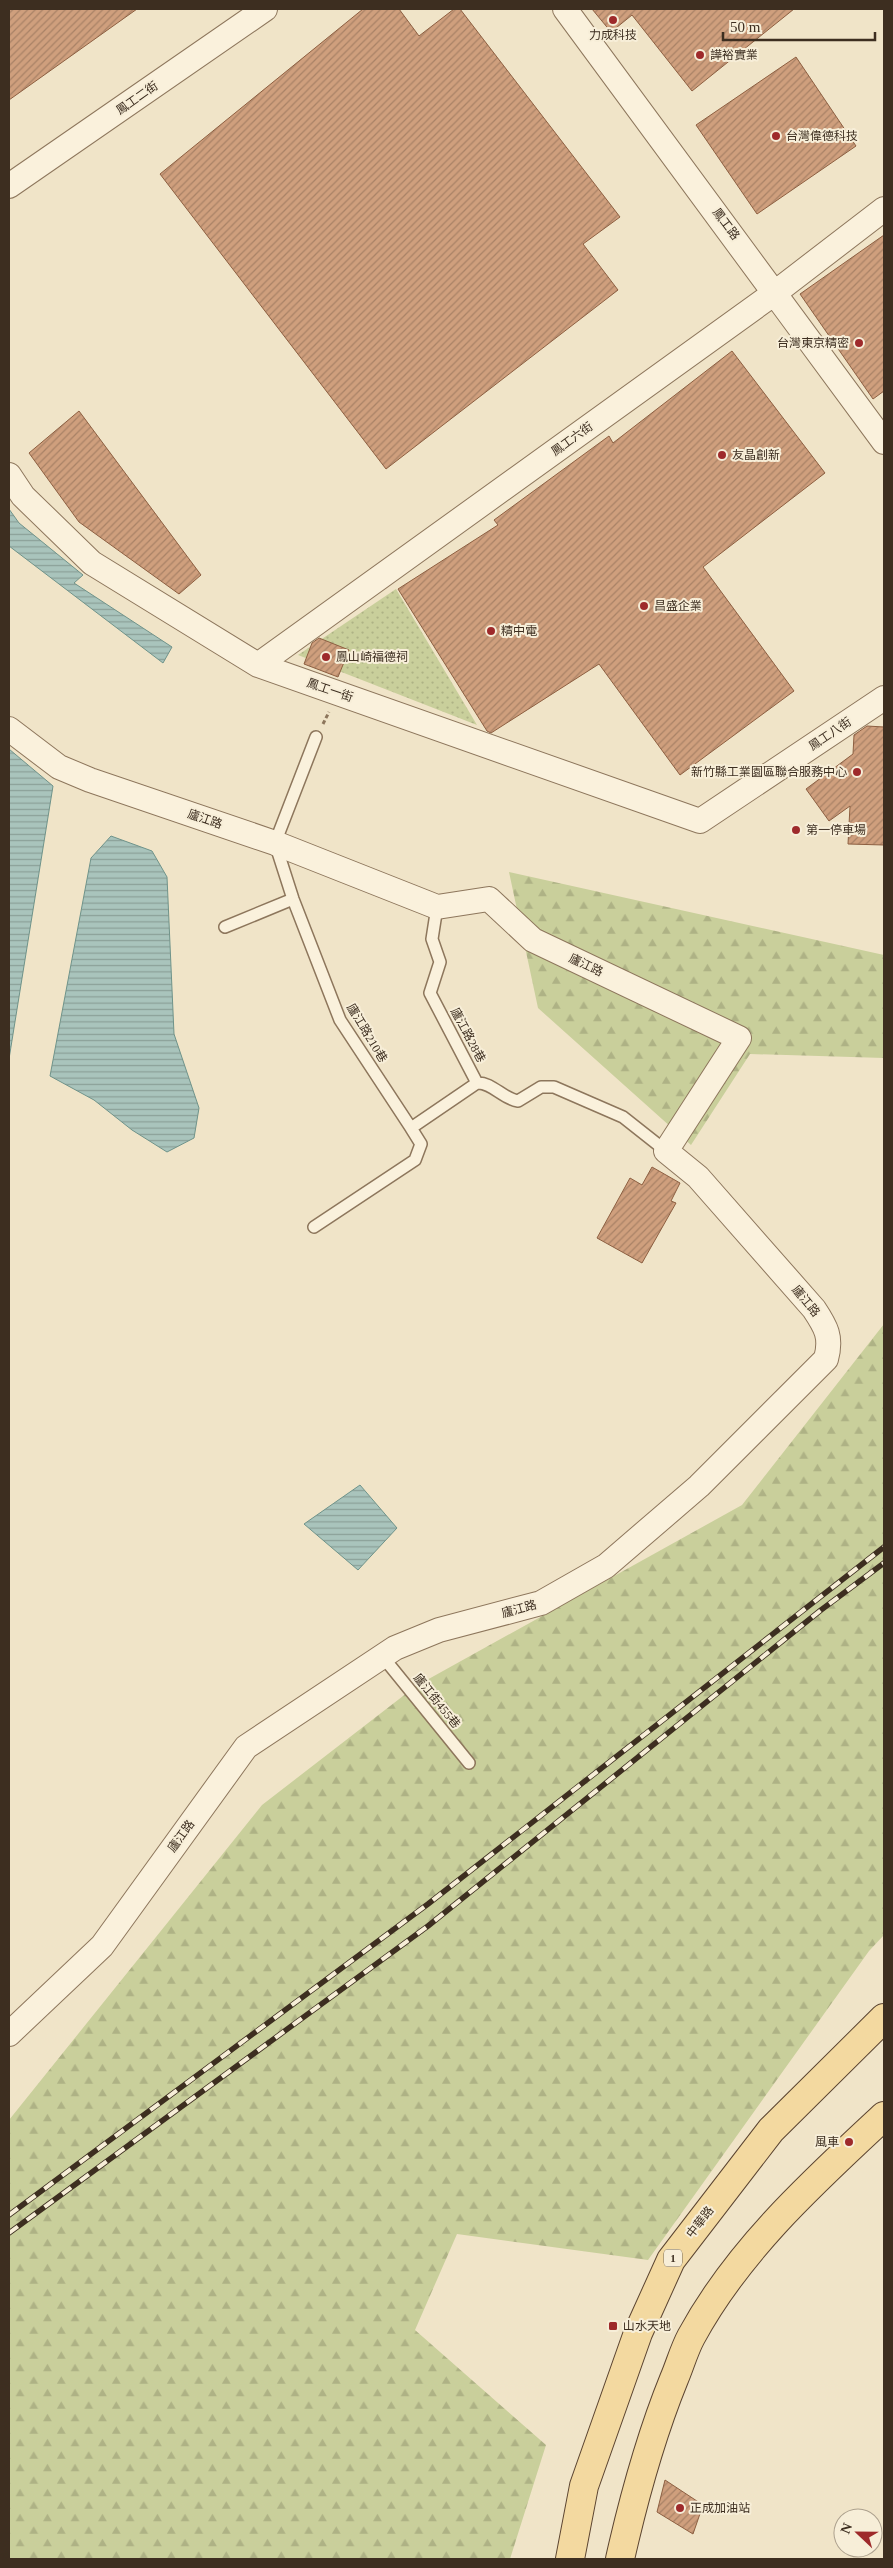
<svg xmlns="http://www.w3.org/2000/svg" width="893" height="2568" viewBox="0 0 893 2568" font-family="'Times New Roman','Noto Sans TC',serif">
	<style>
		.forest { fill: url(#forest-firs) }
		.park { fill: url(#park-dots) }
		.water { fill: url(#water-rules); stroke: #6f938a }
		.building { fill: url(#building-hatch); stroke: #8d5f41 }
		.lines { fill: none; stroke-linecap: round; stroke-linejoin: round }
		.service-casing { stroke: #8d765c; stroke-width: 14 }
		.minor-casing { stroke: #8d765c; stroke-width: 26 }
		.primary-casing { stroke: #5b4430; stroke-width: 30 }
		.path { stroke: #8d765c; stroke-width: 3; stroke-dasharray: 4 2.5; stroke-linecap: butt }
		.service { stroke: #faf1dc; stroke-width: 11 }
		.minor { stroke: #faf1dc; stroke-width: 24 }
		.primary { stroke: #f3d9a0; stroke-width: 28 }
		.rail-casing { stroke: #3d2e20; stroke-width: 5.5 }
		.rail { stroke: #f7eed8; stroke-width: 4; stroke-dasharray: 11; stroke-linecap: butt }
		.poi-dot { fill: #9e2a2b; stroke: #f7eed8; stroke-width: 2 }
		.labels { text-anchor: middle; dominant-baseline: central; stroke-width: 4; stroke-linejoin: round; paint-order: stroke }
		.shield { fill: #f7eed8; stroke: #756857; stroke-width: 1 }
		.shield-label { font-size: 11px; font-weight: bold; fill: #3d2e20 }
		.poi-label { font-size: 12px; fill: #3d2e20; stroke: #f7eed8; text-anchor: start }
		.street-label { font-size: 12px; fill: #3d2e20; stroke: #f7eed8 }
	</style>
	<defs>
		<pattern id="forest-firs" width="22" height="20" patternUnits="userSpaceOnUse" patternTransform="scale(1.25)"><rect width="22" height="20" fill="#c9cf9b"/><path d="M5 1l3.5 6h-7zM16 11l3.5 6h-7z" fill="#aeb285"/></pattern>
		<pattern id="park-dots" width="8" height="8" patternUnits="userSpaceOnUse" patternTransform="scale(1.25)"><rect width="8" height="8" fill="#c9cf9b"/><path d="M2 2h.1M6 6h.1" fill="none" stroke="#aeb285" stroke-width="1.8" stroke-linecap="round"/></pattern>
		<pattern id="water-rules" width="6" height="5" patternUnits="userSpaceOnUse" patternTransform="scale(1.25)"><rect width="6" height="5" fill="#a9c4bc"/><path d="M0 2.5h6" fill="none" stroke="#8ba098"/></pattern>
		<pattern id="building-hatch" width="6" height="6" patternUnits="userSpaceOnUse" patternTransform="scale(1.25)"><rect width="6" height="6" fill="#cf9f7d"/><path d="M-1 1l2-2M0 6l6-6M5 7l2-2" fill="none" stroke="#a98266"/></pattern>
	</defs>
	<rect width="100%" height="100%" fill="#f0e4c8"/>
	<path class="forest" d="M509,872L884,955V1058L750,1054L691,1145L538,1008Z
		M884,1324V1935L869,1951L648,2260L457,2234L415,2330L546,2445L510,2559H9V2120L262,1805L416,1686L742,1505Z"/>
	<path class="park" d="M396,589L477,725L298,655Z"/>
	<path class="water" d="M9,509L19,523L83,575L74,583L172,647L163,663L9,546Z
		M9,749L53,786L9,1059Z
		M111,836L152,851L167,877L174,1034L199,1108L194,1138L167,1152L132,1130L94,1100L50,1076L91,858Z
		M360,1485L397,1528L358,1570L304,1524Z"/>
	<path class="building" d="M9,9H137L9,100Z
		M363,9H399L419,36L454,9H460L620,217L583,244L618,290L386,469L160,174Z
		M592,9H794L692,91L632,15L611,32Z
		M796,57L856,146L757,214L696,125Z
		M884,235V391L873,399L800,294Z
		M732,351L825,473L703,567L794,691L680,775L599,664L491,733L487,731L398,589L498,525L494,520L609,436L613,443Z
		M79,411L201,575L179,594L79,522L29,453Z
		M319,638L349,650L338,677L304,664L312,643Z
		M867,726L884,727V845L848,844L850,806L829,821L806,789L853,754L854,735Z
		M652,1167L680,1183L671,1201L676,1203L642,1263L597,1238L630,1178L642,1185Z
		M665,2480L703,2505L693,2534L657,2512Z"/>
	<g class="lines">
		<defs>
			<path id="service" d="M316,737L275,843L293,899L340,1020L411,1128L477,1083
				M437,907L432,939L440,962L430,993L477,1083C492,1082 503,1099 518,1101L541,1087H554L623,1117L666,1151
				M225,927L293,899
				M314,1227L415,1160L421,1144L411,1128
				M383,1657L469,1763"/>
			<path id="minor" d="M565,9L884,442
				M9,186L265,9
				M9,475L23,496L92,563L258,665L700,821L884,698
				M258,665L776,292L884,209
				M9,729L59,767L90,780L275,843L437,907L489,899L533,940L739,1038L666,1151L698,1177L814,1309C826,1327 832,1337 826,1359L699,1486L606,1566L541,1603L439,1630L395,1648L246,1747L102,1946L9,2034"/>
			<path id="primary" d="M570,2559L584,2486L638,2333L671,2260L771,2130L884,2018
				M620,2559C634,2497 650,2438 674,2379C680,2365 684,2350 691,2337C738,2250 813,2182 884,2116"/>
		</defs>
		<use href="#service" class="service-casing"/>
		<use href="#minor" class="minor-casing"/>
		<use href="#primary" class="primary-casing"/>
		<path class="path" d="M323,724L329,712"/>
		<use href="#service" class="service"/>
		<use href="#minor" class="minor"/>
		<use href="#primary" class="primary"/>
		<defs>
			<path id="rail" d="M9,2215L428,1904L884,1547
				M9,2233L428,1926L821,1610L884,1563"/>
		</defs>
		<use href="#rail" class="rail-casing"/>
		<use href="#rail" class="rail"/>
	</g>
	<g class="poi-dot">
		<circle cx="613" cy="20" r="5"/>
		<circle cx="700" cy="55" r="5"/>
		<circle cx="776" cy="136" r="5"/>
		<circle cx="859" cy="343" r="5"/>
		<circle cx="722" cy="455" r="5"/>
		<circle cx="644" cy="606" r="5"/>
		<circle cx="491" cy="631" r="5"/>
		<circle cx="326" cy="657" r="5"/>
		<circle cx="857" cy="772" r="5"/>
		<circle cx="796" cy="830" r="5"/>
		<circle cx="849" cy="2142" r="5"/>
		<rect x="608" y="2321" width="10" height="10" rx="2.5"/>
		<circle cx="680" cy="2508" r="5"/>
	</g>
	<g class="labels">
		<rect class="shield" x="664" y="2249.5" width="18" height="17" rx="4"/>
		<g class="shield-label">
			<text x="673" y="2258">1</text>
		</g>
		<g class="poi-label">
			<text x="613" y="35" text-anchor="middle">力成科技</text>
			<text x="710" y="55">譁裕實業</text>
			<text x="786" y="136">台灣偉德科技</text>
			<text x="849" y="343" text-anchor="end">台灣東京精密</text>
			<text x="732" y="455">友晶創新</text>
			<text x="654" y="606">昌盛企業</text>
			<text x="501" y="631">精中電</text>
			<text x="336" y="657">鳳山崎福德祠</text>
			<text x="847" y="772" text-anchor="end">新竹縣工業園區聯合服務中心</text>
			<text x="806" y="830">第一停車場</text>
			<text x="839" y="2142" text-anchor="end">風車</text>
			<text x="623" y="2326">山水天地</text>
			<text x="690" y="2508">正成加油站</text>
		</g>
		<g class="street-label">
			<text transform="translate(137 98) rotate(-35)">鳳工二街</text>
			<text transform="translate(726 224) rotate(53)">鳳工路</text>
			<text transform="translate(572 439) rotate(-36)">鳳工六街</text>
			<text transform="translate(330 690) rotate(19)">鳳工一街</text>
			<text transform="translate(830 734) rotate(-34)">鳳工八街</text>
			<text transform="translate(205 819) rotate(19)">廬江路</text>
			<text transform="translate(586 965) rotate(25)">廬江路</text>
			<text transform="translate(367 1033) rotate(59)">廬江路210巷</text>
			<text transform="translate(468 1035) rotate(62)">廬江路28巷</text>
			<text transform="translate(806 1301) rotate(51)">廬江路</text>
			<text transform="translate(519 1609) rotate(-15)">廬江路</text>
			<text transform="translate(437 1701) rotate(51)">廬江街455巷</text>
			<text transform="translate(181 1836) rotate(-54)">廬江路</text>
			<text transform="translate(700 2222) rotate(-52)">中華路</text>
		</g>
	</g>
	<rect width="893" height="2568" fill="none" stroke="#3d2e20" stroke-width="20"/>
	<g transform="translate(858 2533) rotate(292)"><circle r="24" fill="#f7eed8" stroke="#ada18e"/>
	<path d="M0-4L9 19L0 12L-9 19Z" fill="#9e2a2b"/>
	<text y="-8" font-size="14" font-weight="bold" text-anchor="middle" fill="#3d2e20">N</text>
	</g>
	<path d="M723 32v8h152v-8" fill="none" stroke="#3d2e20" stroke-width="2.5"/>
	<text x="730" y="32" font-size="15" fill="#3d2e20" stroke="#f7eed8" stroke-width="4" paint-order="stroke">50 m</text>
</svg>
